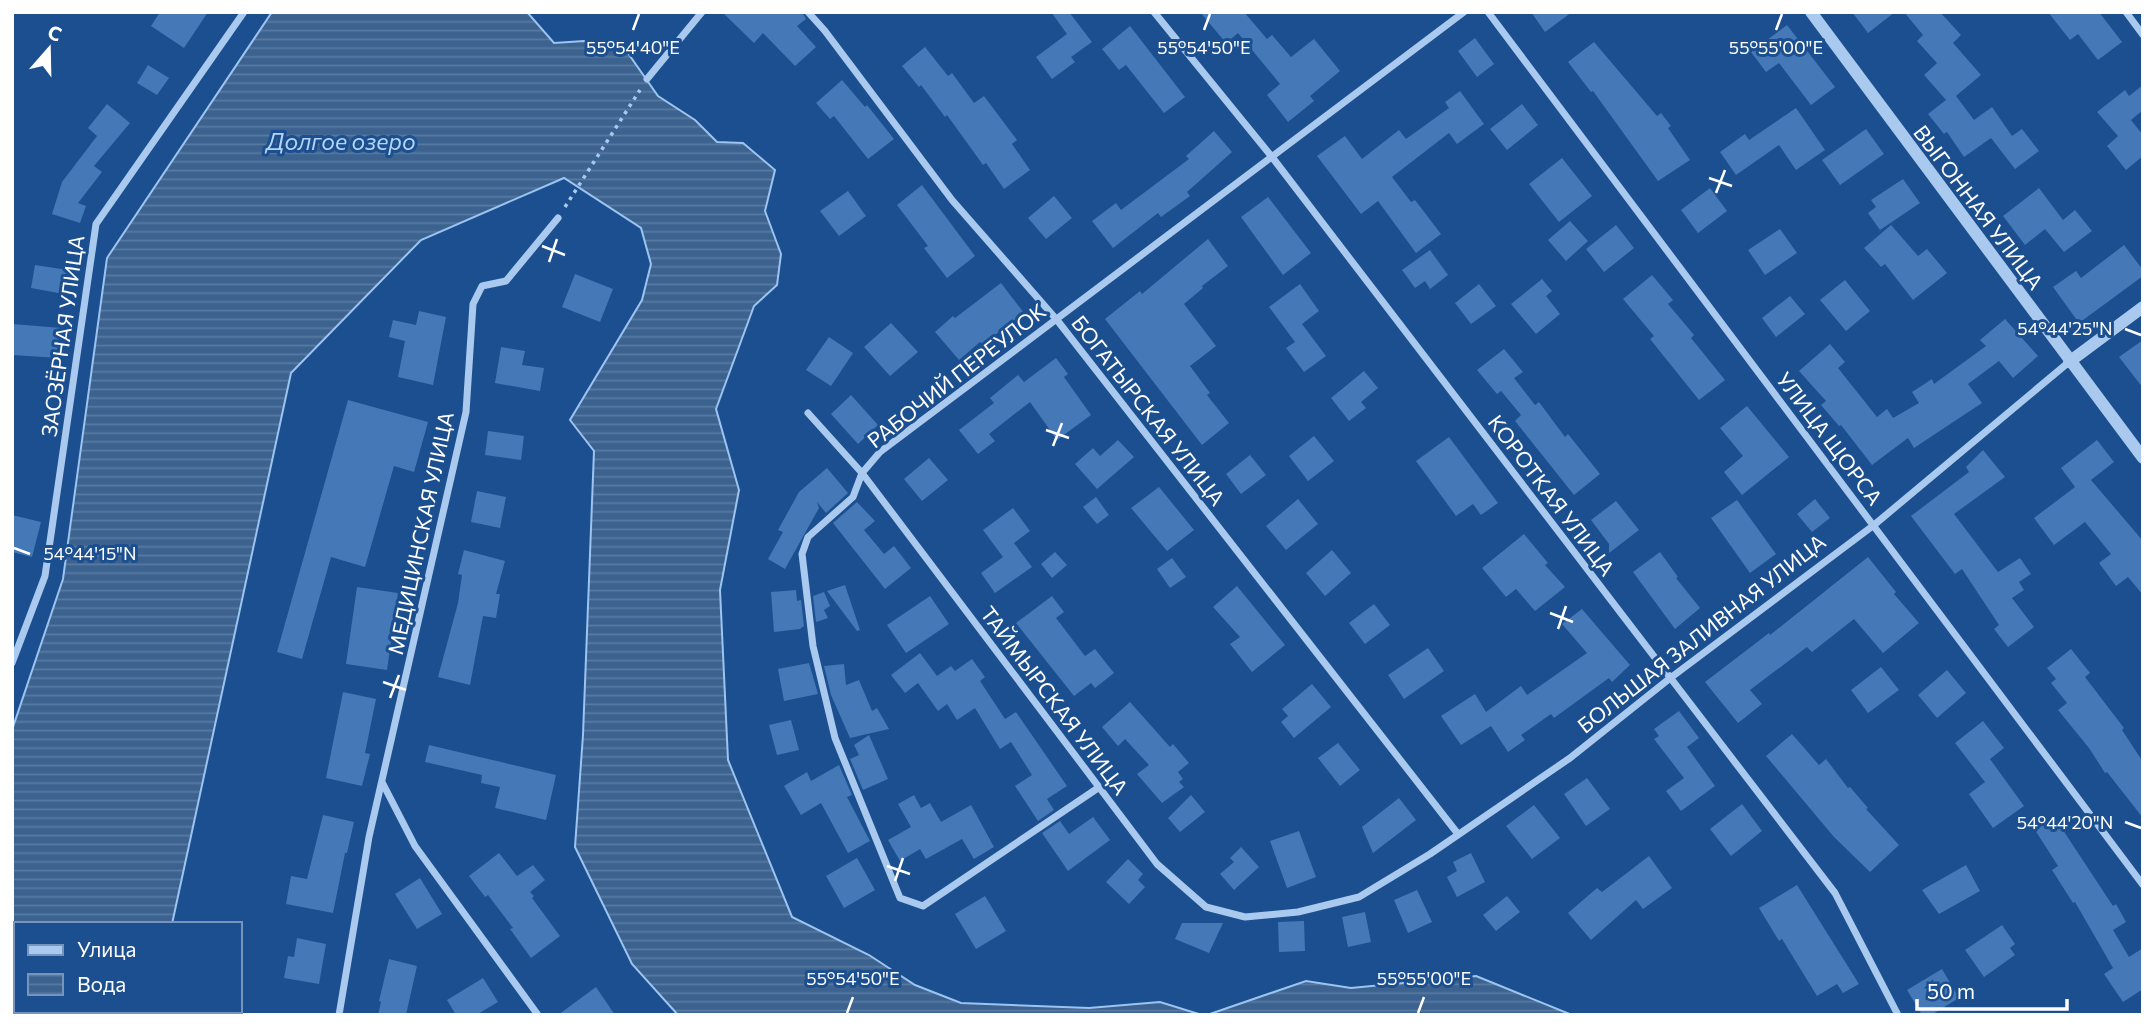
<svg xmlns="http://www.w3.org/2000/svg" width="2155" height="1027" viewBox="0 0 2155 1027" font-family="Commissioner,sans-serif">
	<style>
		.water { fill: url(#water-rules); stroke: #9cc4f0; stroke-width: 2 }
		.building { fill: #4478b7 }
		.lines { fill: none; stroke-linecap: round; stroke-linejoin: round }
		.path { stroke: #a9c9ee; stroke-width: 3.5; stroke-dasharray: 3.5 5; stroke-linecap: butt }
		.minor { stroke: #a9c9ee; stroke-width: 7 }
		.tertiary { stroke: #a9c9ee; stroke-width: 12 }
		.ticks { fill: none; stroke: #fff; stroke-width: 2.5 }
		.labels { text-anchor: middle; dominant-baseline: central; stroke-width: 6; stroke-linejoin: round; paint-order: stroke }
		.street-label { font-size: 21px; fill: #fff; stroke: #1b4f8f }
		.water-label { font-size: 23px; font-style: italic; fill: #b5d3f5; stroke: #1b4f8f }
		.ticks-label { font-size: 18px; text-anchor: middle; fill: #fff; stroke: #1b4f8f; stroke-width: 6; stroke-linejoin: round; paint-order: stroke }
	</style>
	<defs>
		<pattern id="water-rules" width="6" height="5" patternUnits="userSpaceOnUse" patternTransform="scale(1.75)"><rect width="6" height="5" fill="#3c6290"/><path d="M0 2.5h6" fill="none" stroke="#597aa1"/></pattern>
	</defs>
	<rect width="100%" height="100%" fill="#1b4f8f"/>
	<path class="water" d="M272,12H527L554,43L584,41L625,49L658,96L695,120L717,142L743,143L775,170L765,211L781,254L777,285L754,306L716,409L739,490L720,590L728,760L792,917L869,955L915,985L961,1003L1089,1008L1160,1002L1202,1015H678L632,964L575,847L583,735L594,451L570,420L642,300L651,264L641,228L564,178L421,240L291,373L172,924H16V1011H155L154,1015H12V730L63,579L107,258Z
		M1476,976L1572,1015H1207L1306,981L1351,988Z"/>
	<path class="building" d="M160,12H208L184,48L151,26Z
		M722,12H802L806,19L797,26L816,47L795,66L763,33L754,43Z
		M1051,12H1069L1092,42L1071,57L1075,62L1052,79L1036,57L1067,34Z
		M1200,12H1244L1267,39L1272,35L1291,57L1314,39L1340,71L1310,96L1314,101L1288,122L1267,95L1280,84L1238,33L1226,43Z
		M1531,12H1572L1545,32Z
		M1852,12H1895L1868,33Z
		M1904,12H1940L1961,35L1953,43L1981,75L1956,96L1974,120L1992,107L2012,136L2022,129L2039,151L2015,169L1991,138L1964,157L1947,132L1944,134L1928,114L1946,100L1924,75L1937,63L1917,41L1923,35Z
		M2048,12H2099L2122,42L2098,60L2078,34L2070,40Z
		M1787,25L1835,87L1811,105L1779,63L1766,72L1751,52Z
		M1130,26L1185,97L1164,113L1126,65L1119,70L1102,49Z
		M1475,38L1494,64L1477,77L1458,51Z
		M1594,42L1657,116L1661,113L1671,126L1668,128L1690,160L1658,181L1593,91L1591,92L1568,62Z
		M925,47L948,76L952,73L974,103L984,96L1017,140L1012,144L1030,170L1004,189L986,163L983,165L947,115L945,117L921,85L919,87L902,66Z
		M148,65L169,78L157,95L137,83Z
		M842,80L865,107L867,105L894,139L868,159L834,116L830,119L816,103Z
		M2143,85V110L2131,120L2143,135V156L2126,170L2107,146L2118,136L2097,112L2125,90L2129,96Z
		M1460,91L1484,124L1457,144L1449,133L1392,177L1411,202L1415,200L1441,234L1416,253L1378,201L1361,214L1317,156L1345,136L1362,159L1399,130L1406,139L1449,108L1445,102Z
		M107,104L130,123L94,166L102,172L78,203L86,206L80,223L52,214L62,182L97,136L88,128Z
		M1522,104L1538,125L1507,150L1490,129Z
		M1796,108L1825,150L1796,170L1779,145L1736,175L1720,152L1745,134L1749,140Z
		M1866,129L1884,154L1840,185L1822,160Z
		M1214,131L1232,152L1187,192L1190,196L1161,217L1158,213L1113,248L1092,221L1116,203L1121,210L1189,159L1186,156Z
		M1562,158L1592,196L1559,222L1529,184Z
		M1903,179L1920,203L1880,230L1868,213L1876,207L1871,200Z
		M922,185L975,256L947,278L924,248L928,246L897,205Z
		M1710,188L1727,211L1698,233L1681,210Z
		M2039,188L2063,220L2075,210L2092,231L2064,252L2045,229L2025,245L2003,216Z
		M848,191L866,216L839,236L820,211Z
		M1054,196L1072,218L1046,239L1028,218Z
		M1268,197L1311,253L1283,275L1241,217Z
		M1570,221L1588,241L1566,261L1548,240Z
		M1616,225L1634,248L1604,272L1586,249Z
		M1891,225L1918,256L1927,249L1947,273L1913,300L1885,264L1881,267L1864,248Z
		M1780,229L1797,253L1765,275L1748,250Z
		M1208,239L1228,266L1202,286L1203,288L1184,304L1216,346L1190,366L1210,393L1207,395L1229,423L1202,445L1105,319L1140,291L1142,294Z
		M2124,245L2143,270V276L2079,323L2053,287L2076,271L2081,278Z
		M1430,250L1448,275L1430,289L1425,281L1415,288L1402,270Z
		M35,265L68,270L64,294L31,288Z
		M575,274L613,289L600,322L562,307Z
		M1652,275L1673,300L1668,304L1694,335L1691,338L1725,380L1699,400L1650,339L1654,336L1623,299Z
		M1542,279L1552,291L1546,296L1560,314L1536,334L1511,304Z
		M1845,280L1870,311L1846,331L1820,300Z
		M1001,283L1024,313L995,335L998,340L986,349L980,342L959,360L935,332L953,316L955,318Z
		M1300,284L1319,311L1302,324L1326,356L1304,372L1286,348L1295,342L1269,307Z
		M1479,284L1496,306L1471,324L1455,303Z
		M1790,296L1805,314L1776,337L1762,318Z
		M419,311L446,317L433,385L398,377L405,341L389,337L393,320L416,325Z
		M2005,319L2038,356L2013,378L1999,361L1968,384L1982,403L1914,448L1908,438L1872,465L1841,425L1839,426L1821,405L1826,401L1799,371L1830,344L1845,362L1838,368L1877,417L1887,409L1893,418L1919,403L1912,392L1932,379L1934,384L1986,346L1980,340Z
		M891,323L918,352L890,376L864,347Z
		M12,324L62,328L60,358L12,355Z
		M829,337L853,353L831,386L806,370Z
		M2143,340V388L2119,357Z
		M501,347L525,351L522,365L544,368L540,391L495,383Z
		M1504,349L1523,372L1514,378L1535,405L1539,402L1565,437L1568,434L1600,474L1574,495L1515,421L1521,415L1501,391L1497,394L1477,370Z
		M1056,358L1068,374L1064,377L1091,415L1057,440L1030,402L989,434L995,441L978,454L959,430L994,403L990,398L1018,375L1024,382Z
		M1364,371L1378,388L1361,402L1366,408L1349,421L1331,398Z
		M851,395L878,425L858,444L831,414Z
		M348,400L428,422L414,472L394,466L365,567L331,557L302,659L277,652Z
		M1747,406L1789,457L1742,495L1724,472L1743,456L1720,428Z
		M488,431L524,436L521,460L485,455Z
		M1314,436L1334,461L1308,481L1289,456Z
		M1449,437L1498,503L1481,515L1473,504L1456,516L1416,461Z
		M1118,440L1134,457L1097,489L1075,464L1093,448L1100,456Z
		M2097,440L2114,462L2091,480L2143,541V595L2128,577L2116,586L2099,563L2111,554L2085,522L2054,545L2034,518L2075,487L2061,468Z
		M1983,450L2005,477L1954,514L1998,572L2020,558L2031,574L2019,582L2024,590L2012,598L2034,627L2008,647L1994,629L1999,625L1962,569L1955,574L1911,516L1969,472L1966,467Z
		M1250,455L1266,475L1241,494L1226,474Z
		M929,458L948,480L922,501L904,479Z
		M827,468L848,493L826,513L817,502L819,508L785,569L768,559L783,532L778,530L799,492Z
		M1159,487L1194,530L1167,551L1131,508Z
		M477,491L506,497L500,528L471,522Z
		M1096,497L1109,515L1097,524L1083,507Z
		M1298,499L1318,524L1286,550L1266,526Z
		M1815,499L1830,518L1812,532L1797,514Z
		M1737,500L1776,554L1750,573L1711,518Z
		M1616,501L1639,530L1609,553V544L1591,520Z
		M857,502L875,521L864,530L884,554L894,546L911,568L885,589L833,523Z
		M1013,508L1030,531L1014,543L1032,567L995,593L981,573L1003,557L983,530Z
		M12,515L41,522L32,557L12,552Z
		M1524,534L1548,563L1545,565L1565,587L1535,611L1516,589L1506,597L1482,568Z
		M464,550L505,561L496,594H500L496,618L483,616L470,685L438,677L458,603L462,575L458,574Z
		M1332,550L1351,573L1325,596L1306,573Z
		M1055,552L1067,565L1052,578L1041,564Z
		M1660,552L1678,577L1676,578L1700,608L1675,629L1633,572Z
		M1868,557L1896,592L1894,594L1919,623L1883,653L1854,619L1812,652L1807,647L1750,690L1762,704L1738,723L1705,682L1769,633L1770,635Z
		M1172,558L1186,577L1170,588L1157,569Z
		M845,585L860,630L857,631L827,591Z
		M1237,586L1285,645L1252,672L1230,644L1240,637L1213,607Z
		M357,587L398,593L387,670L346,664Z
		M796,590L797,601L801,600L804,626L800,629L774,632L771,592Z
		M824,592L830,606L824,610L828,618L816,622L813,596Z
		M930,596L949,624L906,653L887,625Z
		M1052,596L1064,612L1056,618L1085,656L1095,649L1114,673L1095,688L1091,683L1074,696L1016,623Z
		M1374,604L1390,625L1365,644L1349,623Z
		M1582,609L1630,665L1612,682L1609,678L1554,718L1551,714L1521,735L1525,740L1508,752L1491,726L1461,745L1441,716L1475,694L1486,712L1521,686L1527,695L1587,653L1562,624Z
		M1428,648L1444,671L1404,699L1388,675Z
		M2071,649L2090,673L2085,677L2124,728L2122,730L2143,762V818L2107,772L2105,773L2089,748L2058,710L2067,703L2051,683L2056,679L2047,668Z
		M920,653L937,676L951,666L955,671L972,659L985,677L980,681L1005,719L1016,712L1067,786L1047,799L1054,810L1038,821L1015,786L1032,775L1011,742L1000,749L975,708L957,720L947,704L938,711L918,683L905,693L891,675Z
		M809,663L818,694L784,701L778,669Z
		M844,664L846,685L859,680L872,711L877,708L889,729L850,738L831,695L824,666Z
		M1881,667L1899,690L1868,713L1851,690Z
		M1947,670L1966,693L1937,718L1918,695Z
		M1312,684L1331,707L1294,738L1281,722L1288,716L1282,709Z
		M343,692L376,699L365,753L370,754L362,786L326,778Z
		M1130,702L1170,747L1173,744L1189,763L1178,772L1183,779L1179,782L1184,787L1162,803L1137,774L1149,765L1125,739L1118,746L1102,727Z
		M1679,711L1699,738L1687,747L1715,786L1681,811L1666,791L1684,778L1654,739L1659,736L1654,729Z
		M791,720L799,750L777,755L769,725Z
		M1983,721L2004,748L1990,759L2024,806L1993,828L1969,794L1985,782L1955,743Z
		M1792,734L1819,765L1826,759L1848,788L1850,787L1868,808L1866,809L1899,845L1870,872L1834,837L1766,756Z
		M869,735L888,779L863,790L850,759L859,755L854,745Z
		M1338,743L1360,770L1340,786L1318,758Z
		M429,745L556,775L546,820L495,808L500,787L481,783L482,775L425,762Z
		M839,765L852,795L847,797L870,841L848,853L821,803L801,815L784,786L807,772L811,781Z
		M1587,778L1610,809L1586,826L1564,794Z
		M914,795L921,808L930,803L941,822L971,805L994,847L974,859L962,839L926,859L920,849L900,861L888,840L911,827L898,804Z
		M1191,795L1205,812L1180,832L1168,818Z
		M1399,798L1416,820L1373,853L1362,827Z
		M1742,804L1762,831L1731,856L1710,829Z
		M1534,805L1560,838L1532,859L1506,826Z
		M323,815L354,822L347,853H345L333,913L286,904L291,876L307,879Z
		M1093,817L1110,840L1068,871L1042,833L1060,821L1069,834Z
		M2055,818L2113,906L2116,904L2126,922L2113,930L2129,957L2143,948V989L2123,1002L2104,974L2113,968L2075,902L2073,903L2052,870L2058,866L2035,830Z
		M1299,831L1316,877L1287,888L1270,841Z
		M1241,847L1259,867L1234,890L1220,874L1234,862L1230,858Z
		M499,853L517,876L533,865L545,880L530,892L534,896L532,898L560,936L531,958L510,929L513,928L488,895L485,897L469,876Z
		M1471,853L1485,882L1457,897L1447,877L1457,871L1453,862Z
		M1649,856L1672,888L1643,909L1636,900L1591,940L1568,913L1597,888L1602,892Z
		M857,858L875,890L844,908L826,876Z
		M1128,859L1143,874L1138,880L1145,887L1129,904L1106,882Z
		M1966,865L1980,891L1939,914L1922,890Z
		M420,878L442,914L417,929L395,894Z
		M1797,885L1859,984L1843,993L1837,984L1817,996L1782,939L1779,941L1759,908Z
		M1417,890L1432,922L1408,933L1394,900Z
		M985,896L1006,931L976,949L955,914Z
		M1507,896L1520,912L1496,931L1483,915Z
		M1365,912L1371,942L1348,947L1342,917Z
		M1304,921L1305,951L1279,952L1278,922Z
		M1182,923H1223L1209,953L1175,939Z
		M2002,925L2015,944L2010,948L2015,955L1984,977L1965,950Z
		M297,938L326,944L319,984L284,978L288,956L294,957Z
		M389,959L417,966L406,1015H378L381,1002L379,1001Z
		M1942,969L1959,998L1931,1015H1922L1907,990Z
		M483,978L498,1002L476,1015H456L447,1000Z
		M596,987L615,1015H558Z"/>
	<g class="lines">
		<path class="path" d="M565,207L640,90"/>
		<path class="minor" d="M808,12L825,31L952,200L1057,320L1458,834
			M1154,12L1272,157L1835,893L1898,1015
			M1488,12L2143,885
			M2126,12L2143,35
			M647,79L702,12
			M808,413L862,473L1157,864L1206,907L1245,917L1298,912L1359,897L1430,854L1570,758L1669,679L1874,525L2069,362
			M12,663L45,576L96,224L244,12
			M382,782L415,846L538,1015
			M1098,788L923,906L900,898L835,738L813,646L802,554L808,537L853,497L862,473L880,452L1464,12
			M339,1015L369,837L466,412L473,304L482,286L506,281L558,218"/>
		<path class="tertiary" d="M1811,12L2143,458
			M2069,362L2143,307"/>
	</g>
	<path class="ticks" d="M633,30L639,14M1204,30L1210,14M1776,30L1782,14M1709,178L1732,186M1716,193L1725,170M542,246L565,255M549,262L557,239M2125,329L2141,335M1046,430L1069,438M1053,446L1062,423M14,548L30,554M1550,613L1573,622M1558,629L1566,606M383,682L406,690M390,698L399,675M2125,822L2141,828M887,866L910,874M895,881L903,858M847,1013L853,997M1418,1013L1424,997"/>
	<g class="labels">
		<g class="street-label">
			<text transform="translate(1979 207) rotate(53)">ВЫГОННАЯ УЛИЦА</text>
			<text transform="translate(62 336) rotate(-82)">ЗАОЗЁРНАЯ УЛИЦА</text>
			<text transform="translate(956 375) rotate(-38)">РАБОЧИЙ ПЕРЕУЛОК</text>
			<text transform="translate(1149 410) rotate(52)">БОГАТЫРСКАЯ УЛИЦА</text>
			<text transform="translate(1830 438) rotate(53)">УЛИЦА ЩОРСА</text>
			<text transform="translate(1552 495) rotate(53)">КОРОТКАЯ УЛИЦА</text>
			<text transform="translate(420 533) rotate(-78)">МЕДИЦИНСКАЯ УЛИЦА</text>
			<text transform="translate(1701 633) rotate(-38)">БОЛЬШАЯ ЗАЛИВНАЯ УЛИЦА</text>
			<text transform="translate(1055 700) rotate(53)">ТАЙМЫРСКАЯ УЛИЦА</text>
		</g>
		<g class="water-label">
			<text x="341" y="141">Долгое озеро</text>
		</g>
	</g>
	<g class="ticks-label">
		<text x="633" y="54">55°54'40"E</text>
		<text x="1204" y="54">55°54'50"E</text>
		<text x="1776" y="54">55°55'00"E</text>
		<text x="2065" y="335">54°44'25"N</text>
		<text x="90" y="560">54°44'15"N</text>
		<text x="2065" y="829">54°44'20"N</text>
		<text x="853" y="985">55°54'50"E</text>
		<text x="1424" y="985">55°55'00"E</text>
	</g>
	<rect width="2155" height="1027" fill="none" stroke="#ffffff" stroke-width="28"/>
	<rect x="14" y="922" width="228" height="91" fill="#1b4f8f" stroke="#7695bc" stroke-width="2"/>
	<rect x="28" y="945" width="35" height="10" fill="#a9c9ee" stroke="#7695bc" stroke-width="2"/>
	<text x="77" y="957" font-size="21" fill="#ffffff">Улица</text>
	<rect x="28" y="974" width="35" height="21" fill="url(#water-rules)" stroke="#7695bc" stroke-width="2"/>
	<text x="77" y="992" font-size="21" fill="#ffffff">Вода</text>
	<g transform="translate(49 49) rotate(20)" stroke="#1b4f8f" stroke-width="5" paint-order="stroke">
	<path d="M0-5L12 26L0 18L-12 26Z" fill="#ffffff"/>
	<text y="-10" font-size="19" font-weight="bold" text-anchor="middle" fill="#ffffff">С</text>
	</g>
	<path d="M1917 999v10h150v-10" fill="none" stroke="#ffffff" stroke-width="3.5"/>
	<text x="1927" y="999" font-size="21" fill="#ffffff" stroke="#1b4f8f" stroke-width="5" paint-order="stroke">50 m</text>
</svg>
